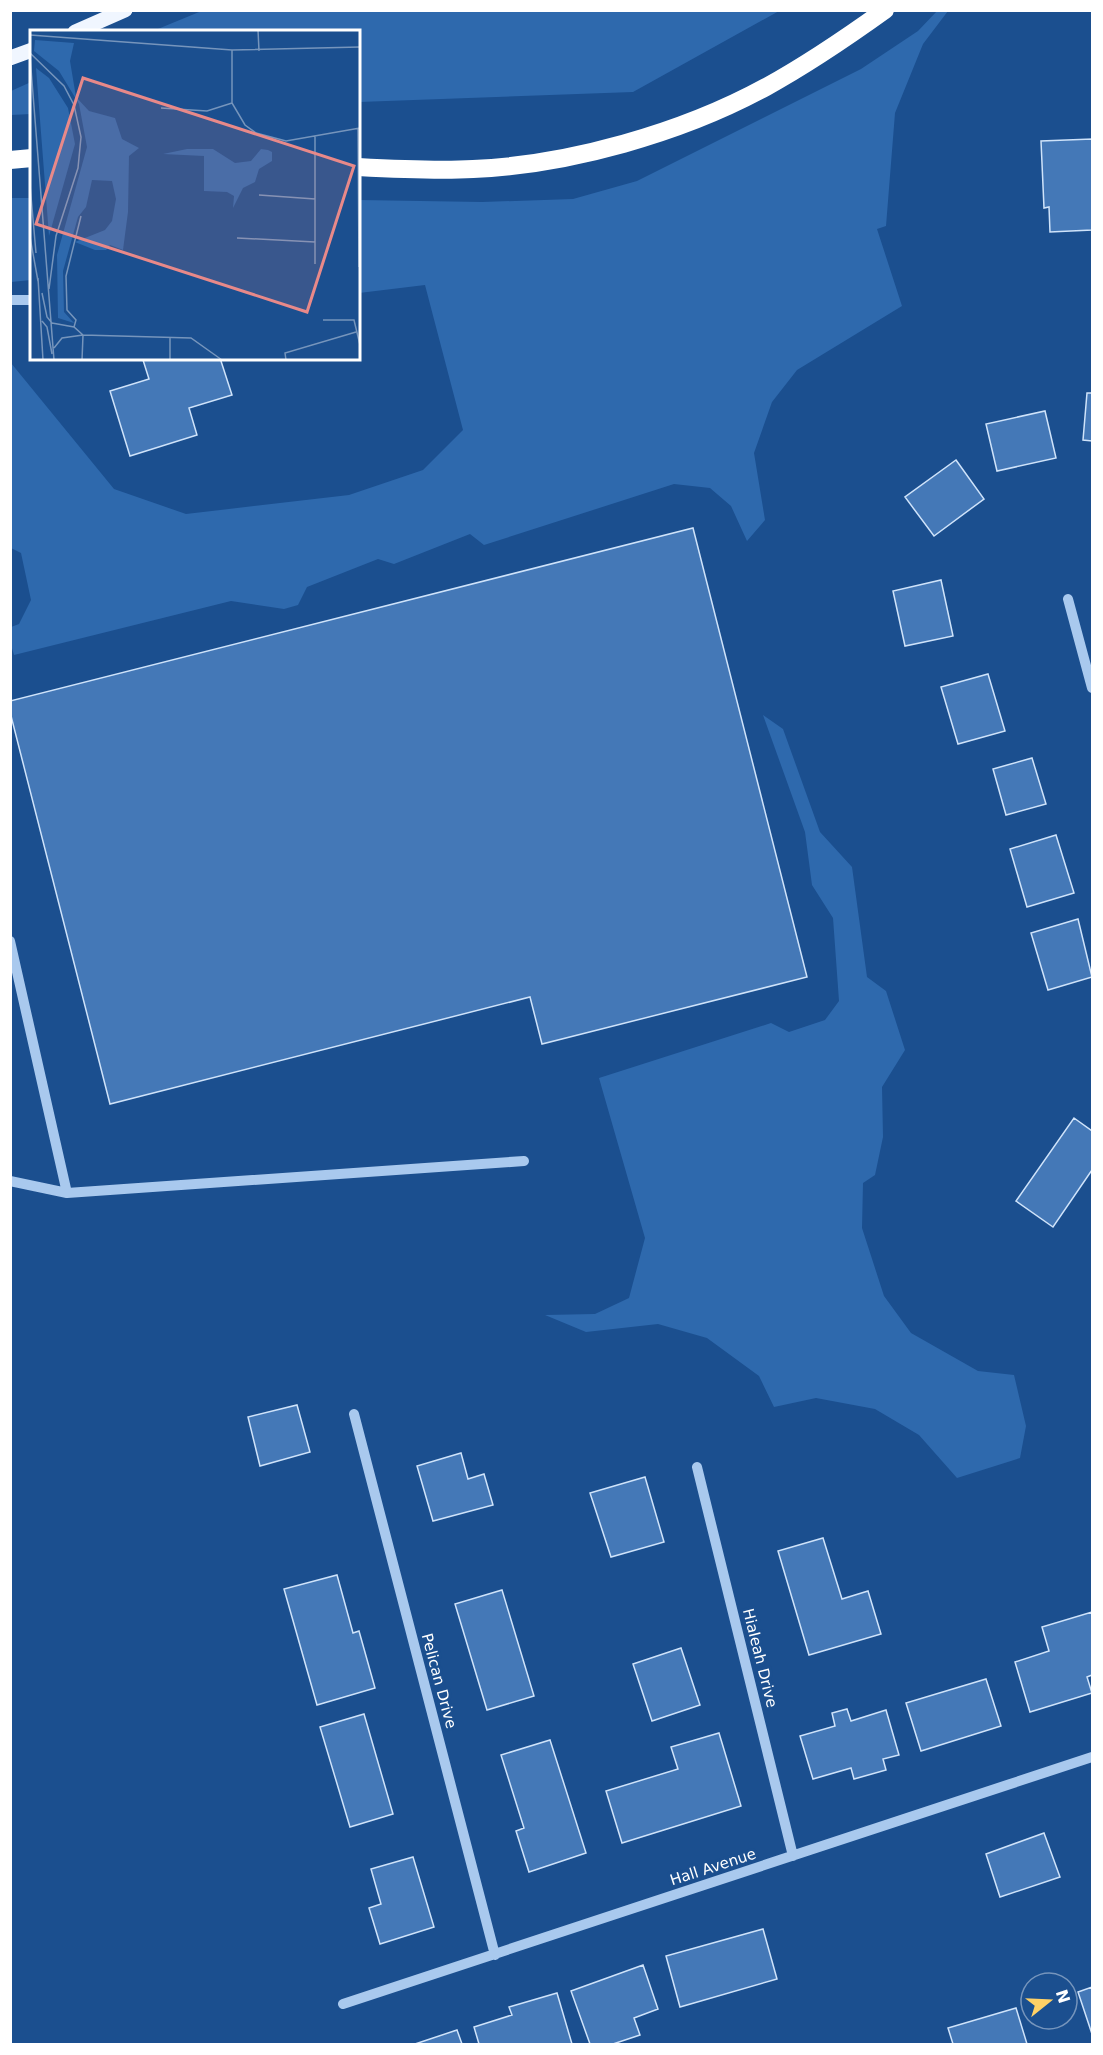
<svg xmlns="http://www.w3.org/2000/svg" width="1103" height="2055" viewBox="0 0 1103 2055" font-family="'DejaVu Sans',sans-serif">
	<style>
		.green { fill: #2e69ad }
		.building { fill: #4478b7; stroke: #cfe3fa; stroke-width: 1.5 }
		.lines { fill: none; stroke-linecap: round; stroke-linejoin: round }
		.minor { stroke: #a9c9ee; stroke-width: 10 }
		.major { stroke: #f0f6ff; stroke-width: 15 }
		.highway { stroke: #fff; stroke-width: 18 }
		.labels { text-anchor: middle; dominant-baseline: central; stroke-width: 6; stroke-linejoin: round; paint-order: stroke }
		.street-label { font-size: 15px; fill: #fff; stroke: #1b4f8f }
		.inset-road { fill: none; stroke: #7695bc; stroke-width: 1.5 }
		.view { fill: #e88989; fill-opacity: 0.15; stroke: #e88989; stroke-width: 3 }
		.inset-edge { fill: none; stroke: #fff; stroke-width: 3 }
	</style>
	<rect width="100%" height="100%" fill="#1b4f8f"/>
	<path class="green" d="M204,10H779V11L633,92L359,102L358,32L153,31Z
		M938,10L948,11L923,44L895,113L886,226L877,229L902,306L797,370L772,402L754,453L765,520L747,541L731,506L710,488L674,484L484,545L470,534L394,564L378,559L307,587L298,605L284,609L231,601L14,655L11,645V627L19,624L31,600L21,553L11,548V363L114,489L186,514L349,495L423,470L463,430L425,285L359,293V200L482,202L573,199L637,181L861,69L918,31Z
		M31,82V114L11,115V91Z
		M11,198H31V280L11,282Z
		M763,715L783,729L820,832L852,867L867,977L886,991L905,1050L882,1087L883,1137L875,1175L863,1183L862,1228L884,1296L911,1333L978,1371L1014,1375L1026,1426L1020,1458L957,1478L919,1435L875,1409L816,1398L774,1407L759,1376L707,1338L658,1324L586,1332L545,1315L595,1314L629,1298L645,1238L599,1078L771,1023L789,1032L825,1020L839,1001L833,918L812,885L805,832Z"/>
	<path class="building" d="M1092,139V230L1050,232L1049,207L1044,208L1041,141Z
		M148,358H220L232,395L189,408L197,435L130,456L110,391L149,379L143,360Z
		M1087,393H1092V441L1083,440Z
		M1045,411L1056,458L997,471L986,424Z
		M956,460L984,499L934,536L905,497Z
		M693,528L807,977L542,1044L530,997L110,1104L10,712V701Z
		M941,580L953,636L905,646L893,591Z
		M988,674L1005,731L958,744L941,687Z
		M1032,758L1046,804L1006,815L993,769Z
		M1056,835L1074,893L1027,907L1010,849Z
		M1078,919L1092,977L1048,990L1031,933Z
		M1074,1118L1092,1131V1170L1053,1227L1016,1201Z
		M297,1405L310,1452L260,1466L248,1417Z
		M461,1453L468,1479L484,1474L493,1505L433,1521L417,1466Z
		M645,1477L664,1542L611,1557L590,1493Z
		M823,1538L842,1599L868,1591L881,1634L809,1655L778,1551Z
		M337,1575L353,1633L359,1631L375,1688L317,1705L284,1589Z
		M502,1590L534,1696L487,1710L455,1604Z
		M1092,1612V1675L1087,1677L1092,1693L1030,1712L1015,1662L1049,1651L1042,1627Z
		M681,1648L700,1705L652,1721L633,1664Z
		M986,1679L1001,1726L921,1751L906,1703Z
		M847,1709L851,1721L886,1710L899,1755L883,1759L886,1770L854,1779L851,1768L813,1779L800,1736L835,1726L832,1713Z
		M364,1714L393,1814L350,1827L320,1727Z
		M719,1733L741,1806L622,1843L606,1791L678,1769L671,1747Z
		M550,1740L586,1853L529,1872L516,1831L524,1828L501,1755Z
		M1044,1833L1060,1877L1000,1897L986,1854Z
		M413,1857L434,1927L380,1944L369,1908L381,1904L371,1869Z
		M763,1929L777,1979L680,2007L666,1956Z
		M643,1965L658,2009L634,2018L640,2035L613,2044H590L571,1991Z
		M1092,1987V2034L1078,1992Z
		M557,1993L572,2044H479L474,2027L512,2015L509,2007Z
		M1016,2008L1027,2044H953L948,2028Z
		M457,2030L462,2044H415Z"/>
	<g class="lines">
		<path class="minor" d="M10,300H32
			M1068,599L1092,688
			M10,941L67,1193L10,1181
			M67,1193L524,1161
			M354,1414L495,1955
			M697,1467L793,1856
			M343,2004L1092,1757"/>
		<path class="major" d="M75,32L125,10
			M10,58L32,50"/>
		<path class="highway" d="M10,160L32,158
			M358,167C396,169 435,171 473,169C568,165 682,133 766,87C808,64 846,38 885,10"/>
	</g>
	<g class="labels">
		<g class="street-label">
			<text transform="translate(760 1658) rotate(76)">Hialeah Drive</text>
			<text transform="translate(439 1681) rotate(75)">Pelican Drive</text>
			<text transform="translate(713 1867) rotate(-18)">Hall Avenue</text>
		</g>
	</g>
	<g transform="translate(30 30)">
		<rect width="330" height="330" fill="#1b4f8f"/>
		<path d="M5,10L44,13L40,31L46,67L59,81L85,88L92,109L109,118L99,126L98,182L93,220L80,215L76,220H65L45,212L75,200L82,191L86,169L82,151L62,150L56,177L48,187L33,241L34,282L44,293L28,288L27,225L57,117L49,74L29,41L4,21ZM6,38L19,48L38,78L45,114L19,206ZM157,119H183L205,133L221,131L231,119L238,120L242,122V131L229,139L225,152L213,158L203,178L204,166L197,162L174,161V126L133,124Z" fill="#2e69ad"/>
		<path class="inset-road" d="M228,0L229,21M0,5L202,20L330,17M202,20V73L215,95L226,103L256,111L330,98M0,23L34,56L44,75L51,107L48,138L26,206L19,259M0,26L24,330M131,78L177,81L202,73M328,98L329,237M0,155L6,223M229,165L285,169M0,207L8,251M207,208L285,212M285,234V106M8,248L13,330M12,263L17,287L22,293M293,290H324L330,315M12,291L17,297L22,324M22,293L44,297L53,305L161,308L192,330M44,297L46,290L37,280L36,246L51,186M24,318L32,308L53,305M52,330L53,305M140,330V307M256,330L255,323L326,302"/>
		<path class="view" d="M53,48L324,136L277,282L6,194Z"/>
		<rect width="330" height="330" class="inset-edge"/>
	</g>
	<rect width="1103" height="2055" fill="none" stroke="#ffffff" stroke-width="24"/>
	<g transform="translate(1049 2001) rotate(72)"><circle r="28" fill="#1b4f8f" stroke="#7695bc" stroke-width="1.5"/>
	<path d="M0-4.5L10 22L0 15L-10 22Z" fill="#ffd166"/>
	<text y="-9" font-size="16" font-weight="bold" text-anchor="middle" fill="#ffffff">N</text>
	</g>
</svg>
